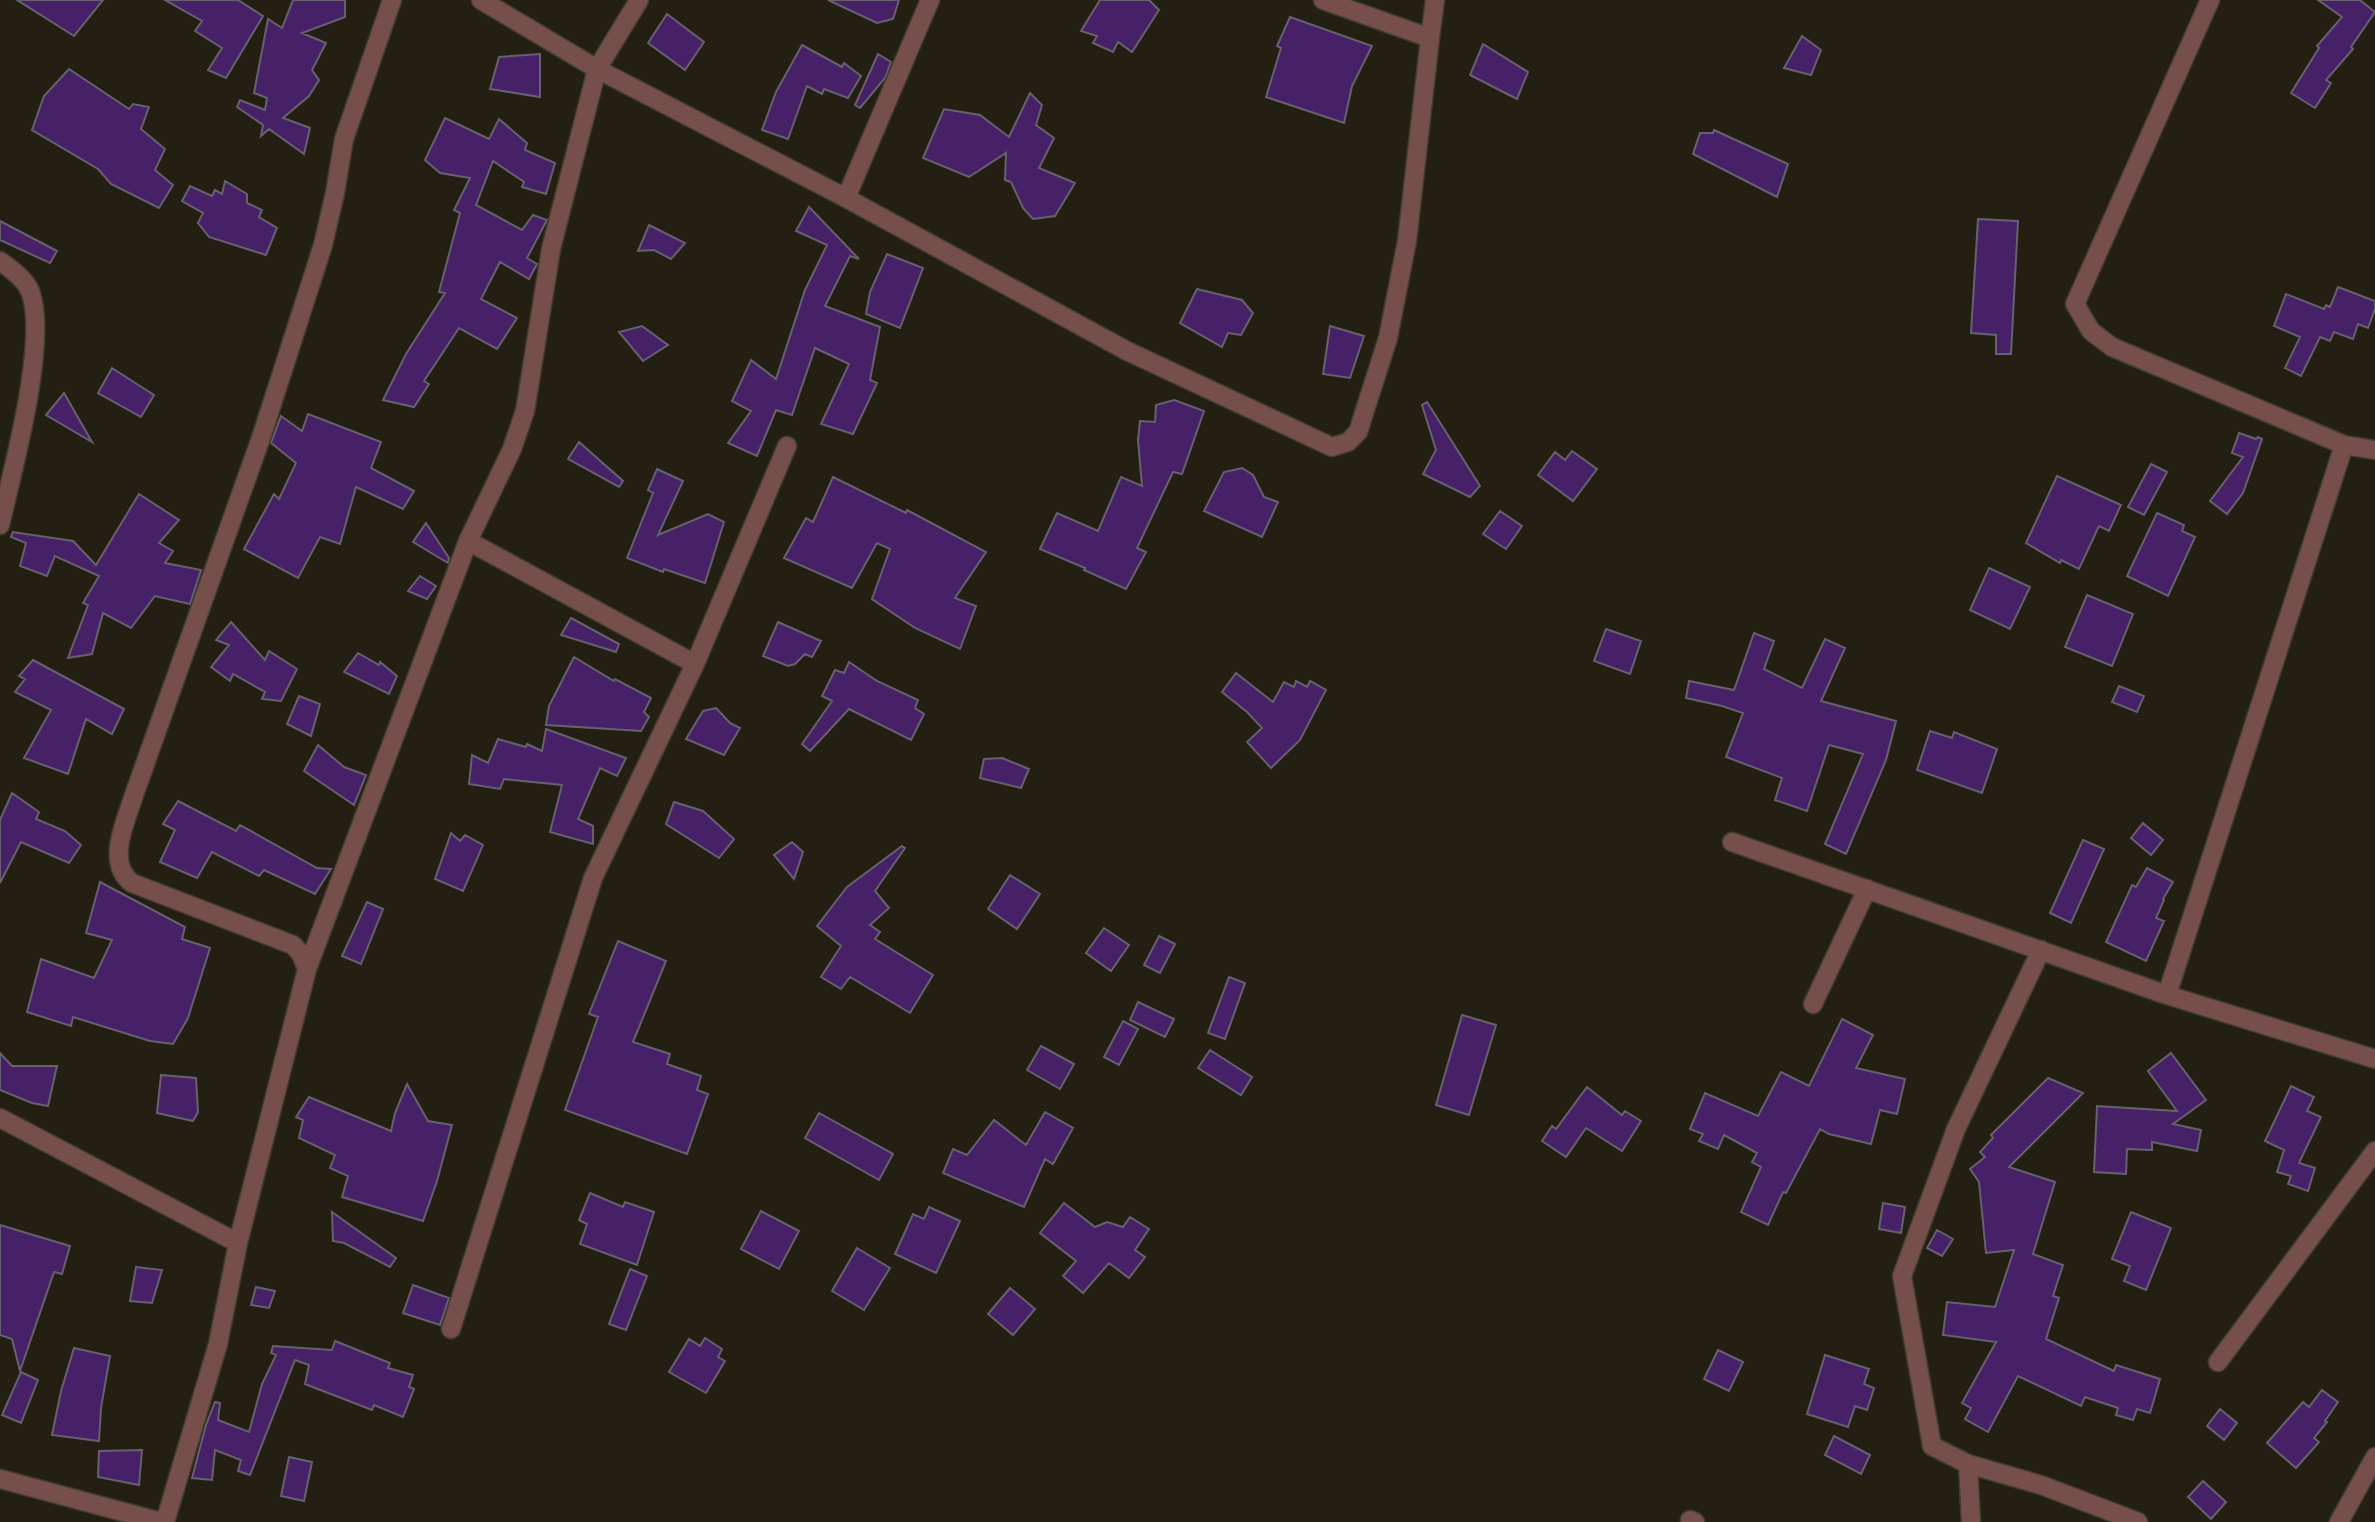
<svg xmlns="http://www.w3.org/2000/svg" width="2375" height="1522" viewBox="0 0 2375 1522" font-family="Lato,sans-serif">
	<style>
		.building { fill: #462168; stroke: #67616f; stroke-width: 2 }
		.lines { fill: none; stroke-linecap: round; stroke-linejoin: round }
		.minor-casing { stroke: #403c30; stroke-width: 21 }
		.minor { stroke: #764f4a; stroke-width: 18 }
	</style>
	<rect width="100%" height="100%" fill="#231f12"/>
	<path class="building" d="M17,0H103L74,36Z
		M165,0H238L263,16L226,78L208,70L222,48L195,31L202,21Z
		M293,0H345V17L302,33L326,43L312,70L319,80L309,96L283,118L310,128L304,154L269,129L261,136L263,125L237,107L240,100L265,110L267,98L254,93L268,19L282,28Z
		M828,0H899L893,19L877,23Z
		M1100,0H1149L1159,10L1132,52L1118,42L1113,52L1093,43L1097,36L1081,31Z
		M2318,0H2360L2375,12L2351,47L2353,49L2326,80L2331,83L2315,108L2291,93L2319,48L2317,46L2342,17Z
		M667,14L704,42L685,70L648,43Z
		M1290,17L1372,46L1352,86L1344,123L1266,97L1281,48L1277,46Z
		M1802,36L1821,50L1811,75L1784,68Z
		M1483,44L1528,72L1517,99L1470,75Z
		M802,45L842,67L844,63L861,76L848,98L824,89L822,94L807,86L788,139L762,130L776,92Z
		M540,54V97L490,89L499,57Z
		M878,54L891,62L885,78L860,108L855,105Z
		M69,69L129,109L133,104L149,107L141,129L165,149L155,170L173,185L159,208L111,184L98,169L32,130L44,96Z
		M1030,93L1042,105L1036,125L1054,138L1039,168L1075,183L1055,216L1033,219L1023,208L1011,182L1005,180L1006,153L969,177L923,158L944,109L980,115L1009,137Z
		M445,118L489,139L499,119L527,143L525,150L555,163L546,194L522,187L524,182L493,161L476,205L522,230L533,215L547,220L527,258L537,264L529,279L500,262L481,299L517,318L497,349L459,328L424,381L429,384L414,407L383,400L406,354L445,293L439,292L460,213L454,210L470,178L440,173L425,160Z
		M1714,130L1788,164L1777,197L1693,154L1700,133H1713Z
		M225,181L247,194V203L262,210L259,217L277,228L266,255L209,237L198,223L203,213L182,201L190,186L212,196L215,190L222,194Z
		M809,207L859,259L850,256L825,306L880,327L870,380L877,383L853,434L821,424L849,364L815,348L792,415L776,410L757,456L728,443L751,411L732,401L751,360L776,379L805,290L827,245L796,231Z
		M1978,219L2018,221L2011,354H1996V335L1971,333Z
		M0,221L57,251L50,263L0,240Z
		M649,225L685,243L671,259L654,250L638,251Z
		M887,254L923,268L900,328L866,314L870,292Z
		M2338,287L2375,301V309L2368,328L2358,324L2353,339L2334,332L2330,341L2320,337L2301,376L2285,368L2300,337L2274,326L2286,294L2324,309L2326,305L2330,307Z
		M1197,289L1242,300L1253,313L1241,335L1228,333L1222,347L1180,323Z
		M642,326L668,345L643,361L619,332Z
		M1330,326L1364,336L1350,378L1323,374Z
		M112,368L154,395L141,417L98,393Z
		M64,393L92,442L46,415Z
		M1174,400L1204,411L1182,474L1173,472L1137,548L1146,552L1126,589L1084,570L1085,568L1040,549L1057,513L1098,531L1121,477L1142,486L1138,440L1140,421L1155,422L1156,405Z
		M1427,402L1480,486L1470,497L1423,474L1436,450L1422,405Z
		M308,414L381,442L371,468L414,491L403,509L356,487L340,544L320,537L298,578L244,549L274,494L279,499L296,463L271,443L281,416L302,431Z
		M2239,433L2256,439L2258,437L2262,439L2243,493L2227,514L2210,501L2243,457L2232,453Z
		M579,442L623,481L619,487L568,459Z
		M1572,451L1597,469L1573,501L1538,475L1555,452L1565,460Z
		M2151,464L2167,472L2144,515L2128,507Z
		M1242,468L1253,475L1264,497L1278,502L1262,537L1204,511L1224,472Z
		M657,469L683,481L658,535L708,514L724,522L705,583L664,569L663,572L627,558L653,493L648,490Z
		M2057,476L2121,505L2109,531L2099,526L2079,569L2061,560L2060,563L2026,543Z
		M833,477L906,513L907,510L986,552L955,598L976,606L960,649L915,628L872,599L890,549L877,543L852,588L784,558L806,518L813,522Z
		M139,494L179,520L159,543L173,551L165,563L201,570L190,604L155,596L131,628L103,613L92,654L68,658L88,605L83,603L99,576L55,556L47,576L20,566L26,543L11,537L13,532L73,541L96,565Z
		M1500,511L1522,526L1506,549L1483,534Z
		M2157,513L2184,525L2182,531L2195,537L2168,596L2127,576Z
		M426,523L449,558L448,563L413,542Z
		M1989,568L2030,587L2010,629L1970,610Z
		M420,576L436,586L427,599L408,591Z
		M2087,595L2133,614L2112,666L2065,647Z
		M571,618L619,644L616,652L561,635Z
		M231,622L265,660L269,651L297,669L281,701L262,699L265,692L233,674L230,681L211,667L229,645L216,640Z
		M778,622L821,641L812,657L805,654L795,664L788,666L763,656Z
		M1606,629L1641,641L1630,674L1594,661Z
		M1754,633L1774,641L1764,669L1802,688L1825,639L1845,648L1821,701L1896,721L1886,760L1846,854L1825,844L1863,754L1829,745L1807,811L1775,800L1782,778L1726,757L1743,713L1722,706L1686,698L1689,681L1734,690Z
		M358,653L379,665L380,662L397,676L389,694L344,672Z
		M574,657L614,681L615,679L651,698L644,712L649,717L641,731L546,725L549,706Z
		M33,660L124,709L112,734L86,719L68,774L24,758L51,710L15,692L25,679L19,676Z
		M849,662L877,681L918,700L915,708L924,714L911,740L849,709L810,751L802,744L832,701L822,696L835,670L844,673Z
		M1236,673L1273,702L1284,682L1294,687L1296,681L1307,687L1310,681L1326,690L1300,740L1271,768L1247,742L1262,728L1247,712L1222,692Z
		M2119,686L2144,696L2137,712L2112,702Z
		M299,696L320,704L311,736L287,724Z
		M716,708L730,723L740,728L724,755L686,739L703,711Z
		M546,729L626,758L617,776L600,768L578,819L593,826V844L550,832L562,785L504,779L500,789L469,784L472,755L488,763L498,739L526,747L527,744L542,751Z
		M1930,731L1952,738L1954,732L1997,749L1982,793L1917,770Z
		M318,745L344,767L366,775L354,805L304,771Z
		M1002,758L1029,769L1021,788L980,778L984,759Z
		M12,793L39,812L36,819L65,831L81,845L69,863L21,842L0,883V820Z
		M178,801L236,831L240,825L317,868L331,869L315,894L264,870L259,876L212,852L197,878L160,862L175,830L163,824Z
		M674,802L703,811L734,839L719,858L666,824Z
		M2143,823L2163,840L2151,855L2131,838Z
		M451,833L460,841L465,835L483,845L463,891L435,879Z
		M2083,840L2104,849L2071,923L2050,913Z
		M792,842L803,852L794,879L774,855Z
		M902,846L905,848L875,891L889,908L870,925L880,932L875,939L933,975L910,1013L850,977L841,989L821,977L841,946L817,926L847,887Z
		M2147,868L2173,882L2163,899L2164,900L2156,918L2164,921L2146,961L2106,942L2132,885L2136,887Z
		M1010,875L1040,894L1017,929L988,909Z
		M100,882L185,927L182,939L210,948L188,1018L173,1044L150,1041L73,1017L71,1026L27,1012L41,959L94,978L112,940L86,933Z
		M367,902L383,909L361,964L342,956Z
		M1104,928L1129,945L1111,971L1086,953Z
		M1159,936L1175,944L1160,973L1144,965Z
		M618,941L666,961L633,1042L670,1054L667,1064L701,1076L697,1090L708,1094L687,1154L565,1110L598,1017L589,1014Z
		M1229,977L1245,983L1225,1039L1208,1033Z
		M1138,1002L1174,1019L1165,1037L1130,1020Z
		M1462,1015L1496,1025L1469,1115L1436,1105Z
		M1842,1019L1873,1035L1856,1068L1905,1079L1897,1114L1880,1110L1871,1144L1829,1134L1820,1129L1786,1193L1783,1192L1768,1225L1741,1212L1761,1167L1752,1162L1757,1153L1724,1135L1718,1149L1699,1141L1703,1134L1690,1129L1705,1093L1758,1116L1781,1072L1809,1086Z
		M1123,1021L1138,1029L1119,1065L1104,1057Z
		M1041,1046L1074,1064L1060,1089L1027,1070Z
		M1210,1050L1252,1077L1241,1095L1198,1068Z
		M0,1053L12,1066H57L48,1106L32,1103L0,1090Z
		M2171,1053L2206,1100L2173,1124L2201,1130L2197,1151L2152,1142V1150L2127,1149L2126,1174L2094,1172L2097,1106L2177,1111L2148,1071Z
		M161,1075L196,1078L198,1112L193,1121L157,1113Z
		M2048,1078L2083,1093L2009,1167L2055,1182L2033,1254L2063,1265L2053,1296L2059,1298L2046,1339L2114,1371L2116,1365L2160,1379L2150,1413L2137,1409L2133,1420L2116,1415L2118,1408L2085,1397L2081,1406L2018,1376L1988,1432L1965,1419L1971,1408L1962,1403L1996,1342L1943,1335L1947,1302L1995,1307L2014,1250L1986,1253L1979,1182L1970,1169L1985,1157L1980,1152L1993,1138L1991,1135Z
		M407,1084L428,1121L452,1125L437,1181L423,1221L342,1197L348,1176L330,1168L335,1155L299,1138L303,1120L296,1117L309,1097L391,1131L395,1113Z
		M2291,1086L2314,1097L2307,1111L2321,1117L2299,1163L2315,1168L2308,1191L2288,1184L2291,1176L2277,1172L2284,1150L2265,1141Z
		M1587,1087L1622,1115L1625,1111L1641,1121L1622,1151L1586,1128L1566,1157L1542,1141L1552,1126L1556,1129Z
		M1045,1112L1073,1128L1053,1164L1045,1159L1024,1207L943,1173L953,1149L967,1155L994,1120L1026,1145Z
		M819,1113L893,1154L879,1180L805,1138Z
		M590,1193L623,1207L625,1202L654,1212L637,1265L580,1244L587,1224L579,1220Z
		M1064,1203L1095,1227L1107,1222L1123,1227L1130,1217L1149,1229L1135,1250L1145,1257L1129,1278L1109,1263L1083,1293L1063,1276L1076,1261L1040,1233Z
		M1883,1203L1905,1207L1901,1233L1879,1229Z
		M929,1207L960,1221L936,1273L895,1254L913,1214L924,1219Z
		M761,1211L799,1231L779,1269L741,1249Z
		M332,1212L396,1258L390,1267L344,1243L333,1241Z
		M2131,1212L2171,1228L2146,1290L2124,1281L2130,1266L2112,1259Z
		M0,1225L70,1246L62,1274L54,1272L20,1371L12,1339L0,1335Z
		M1937,1230L1953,1239L1942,1256L1927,1248Z
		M857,1248L890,1268L864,1310L832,1291Z
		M136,1267L162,1270L152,1303L130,1301Z
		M630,1269L647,1276L626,1330L609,1324Z
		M413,1285L449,1298L440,1325L403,1313Z
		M256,1287L275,1291L269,1308L251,1305Z
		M1010,1288L1035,1309L1013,1335L988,1314Z
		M705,1338L722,1349L718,1357L725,1361L706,1393L669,1372L689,1339L700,1346Z
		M335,1341L390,1363L388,1368L413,1375L409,1387L414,1389L403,1417L374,1405L372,1410L305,1384L309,1365L295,1360L250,1475L238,1471L241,1460L215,1450L212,1480L192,1478L206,1425L215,1402L220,1403L218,1420L249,1432L262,1384L276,1355L271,1353L273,1346L332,1350Z
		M74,1348L110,1356L101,1408L99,1441L52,1435L61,1391Z
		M1718,1350L1743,1362L1729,1391L1704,1379Z
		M1825,1355L1869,1369L1864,1384L1874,1388L1867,1410L1855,1406L1848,1427L1807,1414Z
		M21,1372L38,1380L21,1423L2,1415Z
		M2322,1390L2338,1402L2325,1421L2327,1422L2314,1438L2319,1442L2296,1468L2267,1443L2303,1402L2309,1407Z
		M2220,1409L2237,1423L2224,1440L2207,1426Z
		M1834,1436L1870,1455L1861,1474L1825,1455Z
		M142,1450L139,1485L98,1477L99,1451Z
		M289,1457L312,1462L304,1501L281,1496Z
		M2203,1481L2226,1502L2211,1519L2188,1497Z"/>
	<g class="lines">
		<defs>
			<path id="minor" d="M481,0L597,69L846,198L1127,351L1332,447L1348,442L1358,432L1388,338L1407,241L1430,38
				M1323,0L1430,38L1435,0
				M2210,0L2075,304L2091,331L2112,347L2344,445L2375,450
				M846,198L930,0
				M0,261C11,269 25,279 30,291C49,339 12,473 0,525
				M468,541L695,664
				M1732,842L2167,995L2375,1059
				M2041,950L1956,1129L1902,1276L1932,1446L1968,1464L2041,1485L2138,1522
				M307,969L301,954L293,945L132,883C105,863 126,821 134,795L262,435L323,245L335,193L344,139L392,0
				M2167,995L2344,445
				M1813,1004L1867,889
				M0,1118L238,1243
				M451,1329L593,878L695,664L787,446
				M2218,1362L2375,1151
				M1968,1464L1971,1522
				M0,1479L161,1522
				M1690,1520L1695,1522
				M165,1522L218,1344L238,1243L307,969L468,541L512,449L525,411L551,249L597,69L639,0
				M2339,1522L2375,1457"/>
		</defs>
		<use href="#minor" class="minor-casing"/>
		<use href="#minor" class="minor"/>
	</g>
</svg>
